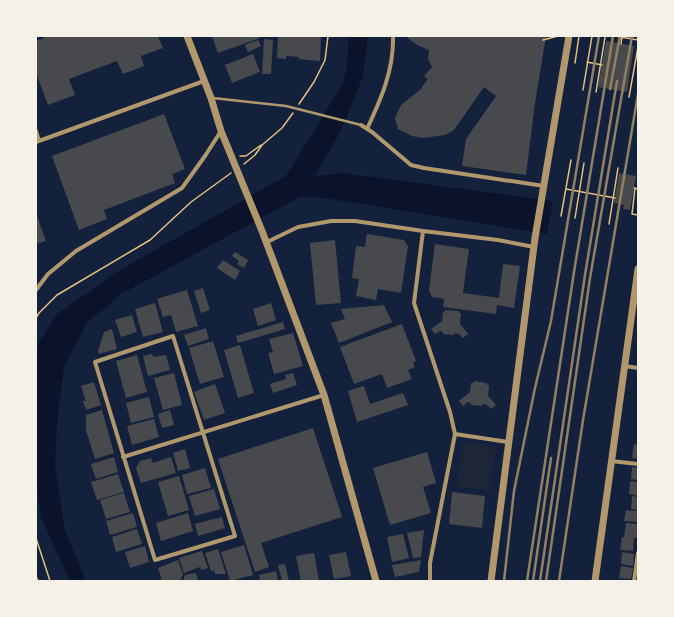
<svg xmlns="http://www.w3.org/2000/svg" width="674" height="617" viewBox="0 0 674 617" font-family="'Open Sans',sans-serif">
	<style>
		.green { fill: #1d2539 }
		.water { fill: #0b132b }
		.building { fill: #48494c }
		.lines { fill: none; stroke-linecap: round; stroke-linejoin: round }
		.path { stroke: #e5c07b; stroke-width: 1.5 }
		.service { stroke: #b1986c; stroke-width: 2.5 }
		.minor { stroke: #b1986c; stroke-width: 4 }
		.tertiary { stroke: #b1986c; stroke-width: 7 }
		.rail { stroke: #918062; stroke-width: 2.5 }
	</style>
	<rect width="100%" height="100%" fill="#14213d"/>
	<path class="green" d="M462,441L496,446L490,491L457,486Z"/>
	<path class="water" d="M349,36H368L363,76L342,129L315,176L342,173L553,201L547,234L324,198L300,197L121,294L87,323L64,367L57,424L55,465L65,530L86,581H70L41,517L36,482V347L57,314L120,270L286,176L342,85L346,72Z"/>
	<path class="building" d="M44,36H158L163,48L141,56L144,66L123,74L117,61L69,79L75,95L48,105L36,73V41L44,38Z
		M212,36H231V37L260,36V38L218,53Z
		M278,36H321L320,61L298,59L299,57L286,56V59L277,58Z
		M405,36H546L535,103L526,175L462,166L466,139L496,96L484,87L454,130L445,135L423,138L412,136L398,129L395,118L401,105L420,90L428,79L424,76L432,67L428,59L429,50L417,45Z
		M264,39L273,40L271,74H262Z
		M258,40L261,46L248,52L245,45Z
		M606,41L634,46L627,92L598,87Z
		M253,54L260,72L232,83L225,65Z
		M164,114L185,169L172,174L175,183L104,210L107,219L79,230L52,156Z
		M619,173L636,176L630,210L623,209L624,205L614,203Z
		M36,213L46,241L36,244Z
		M367,234L404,240L408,246L401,293L378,289L376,300L356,296L359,279L352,278L356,246L365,247Z
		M335,240L341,303L316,305L310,243Z
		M435,244L469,249L463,293L499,298L503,264L520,266L514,308L497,305L496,314L443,307L444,299L432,297L429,290Z
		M235,252L248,260L244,268L237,264L239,261L232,256Z
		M223,260L240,271L235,280L217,268Z
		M203,288L210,310L201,313L194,291Z
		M187,290L198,326L176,332L171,315L163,317L157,299Z
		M155,303L163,332L143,337L135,309Z
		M271,303L276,320L258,326L253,309Z
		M384,305L392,322L339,343L331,323L345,319L341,309Z
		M445,310L459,311V313H461L460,324L468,334L463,338L459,334L454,333V335L443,334V332L440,331L435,334L431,329L442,321L443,311L445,312Z
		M132,315L137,332L121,337L115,320Z
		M283,322L285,329L238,343L236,336Z
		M402,324L416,361L413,363L415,367L408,370L412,379L387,388L382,374L354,384L340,347Z
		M206,328L209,339L188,346L184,335Z
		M112,329L117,349L99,354L98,351L104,332Z
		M293,333L303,366L274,374L268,353L273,352L269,339Z
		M213,341L224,377L200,384L189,348Z
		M240,345L254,393L238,398L224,350Z
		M152,354L153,357L166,355L170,370L148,376L143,356Z
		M137,355L147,392L126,398L116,361Z
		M174,373L182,405L163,410L154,378Z
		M293,373L297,385L273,393L270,384L286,379L285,375Z
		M474,381L487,383V385H489L488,396L496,405L491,409L487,405L483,404L482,406L471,405V403L468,402L463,406L459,401L470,392L471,383H474Z
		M94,382L101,405L86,410L83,401H86L81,386Z
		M215,384L225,413L204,420L194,392Z
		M364,386L370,404L403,393L408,405L357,422L348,391Z
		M149,397L154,417L131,423L126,403Z
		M102,410L114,453L95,459L86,430V415Z
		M170,410L174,425L162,428L158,414Z
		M154,419L159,437L132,445L127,426Z
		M313,428L342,517L261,543L269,567L255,572L218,459Z
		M634,444L638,445V459L632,458Z
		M185,449L190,468L178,471L173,453Z
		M427,452L436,483L423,487L431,513L390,525L373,468Z
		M114,457L118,472L96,479L91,464Z
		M171,457L176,473L141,483L136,468L140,461L151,458L153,463Z
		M632,467L638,468V480L631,479Z
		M205,468L211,488L187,494L182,475Z
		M118,474L124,492L97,500L91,482Z
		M179,476L189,510L168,516L158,482Z
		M630,481L638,482V496L629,494Z
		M214,489L220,509L195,516L189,496Z
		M452,492L485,496L482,528L449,524Z
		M124,493L130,512L106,519L100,500Z
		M632,496L638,497V510L631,509Z
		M626,510L638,511V522L624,521Z
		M133,513L137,527L110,535L106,521Z
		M188,513L193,531L161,541L156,523Z
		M222,517L225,528L198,536L195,524Z
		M626,523L638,524L637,538H634L633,551L620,550L622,537H624Z
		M137,529L142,544L116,552L112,537Z
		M424,530L421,557L413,558L407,533Z
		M403,534L409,558L392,562L387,537Z
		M244,545L253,575L230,581L221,552Z
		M145,546L149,562L130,568L125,552Z
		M218,549L226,574H215L214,570L211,571L205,553Z
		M202,551L208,568L201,570L200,567L184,573L179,558Z
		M346,552L351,576L334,579L329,555Z
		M622,552L634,554L633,566L621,564Z
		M314,553L319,580L301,581L296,556Z
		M178,560L183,574L180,581H162L158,568Z
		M421,560L419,572L395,577L392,565Z
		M285,564L289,581H282L278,565Z
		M621,566L633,568L631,579L619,578Z
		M276,571L278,581H260L259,575Z
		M196,573L198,581H183L185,575Z"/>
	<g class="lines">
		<path class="path" d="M615,36L638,40
			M543,40L558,36
			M621,44L622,37
			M587,62L602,65
			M575,63L579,36
			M583,90L592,36
			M596,92L605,37
			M629,97L638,47
			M299,104L314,82L325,60L328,36
			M240,156H246L261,145
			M244,164L255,155L262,145L282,128L293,113
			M634,188L638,189
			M635,188L632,214L638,215
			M566,189L615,198
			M561,216L571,160
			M575,218L584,163
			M609,224L618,168
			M36,318L39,313L57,295L150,240L191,202L231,173
			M36,538L50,581"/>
		<path class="service" d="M213,98L286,106L361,125"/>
		<path class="minor" d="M361,125L372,132L411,165L424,168L544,186
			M367,129C381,99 394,70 393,36
			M36,131L39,141
			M36,142L204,81
			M423,231L414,303L450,412L455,434L430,563V581
			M267,242L298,227L331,221H355L423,231L498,240L534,247
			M36,290L48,274L76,251L182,188L205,156L221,131
			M173,336L235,536L155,560L95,362Z
			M625,366L638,368
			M455,434L508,442
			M123,457L324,395
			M611,461L638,464
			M36,579L37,581
			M634,581L638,553"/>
		<path class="tertiary" d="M187,36L211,98L221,131L262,231L324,395L376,581
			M491,581L535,238L569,36
			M595,581L638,269"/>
		<path class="rail" d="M610,89L620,36
			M504,581L514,491L535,388L551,321L599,36
			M527,581L574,272L613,36
			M533,581L551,458
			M540,581L585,275L617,81
			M546,581L590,278L632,36
			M559,581L583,420L638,94"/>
	</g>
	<rect width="674" height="617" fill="none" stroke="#f6f1e7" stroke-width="74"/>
</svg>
